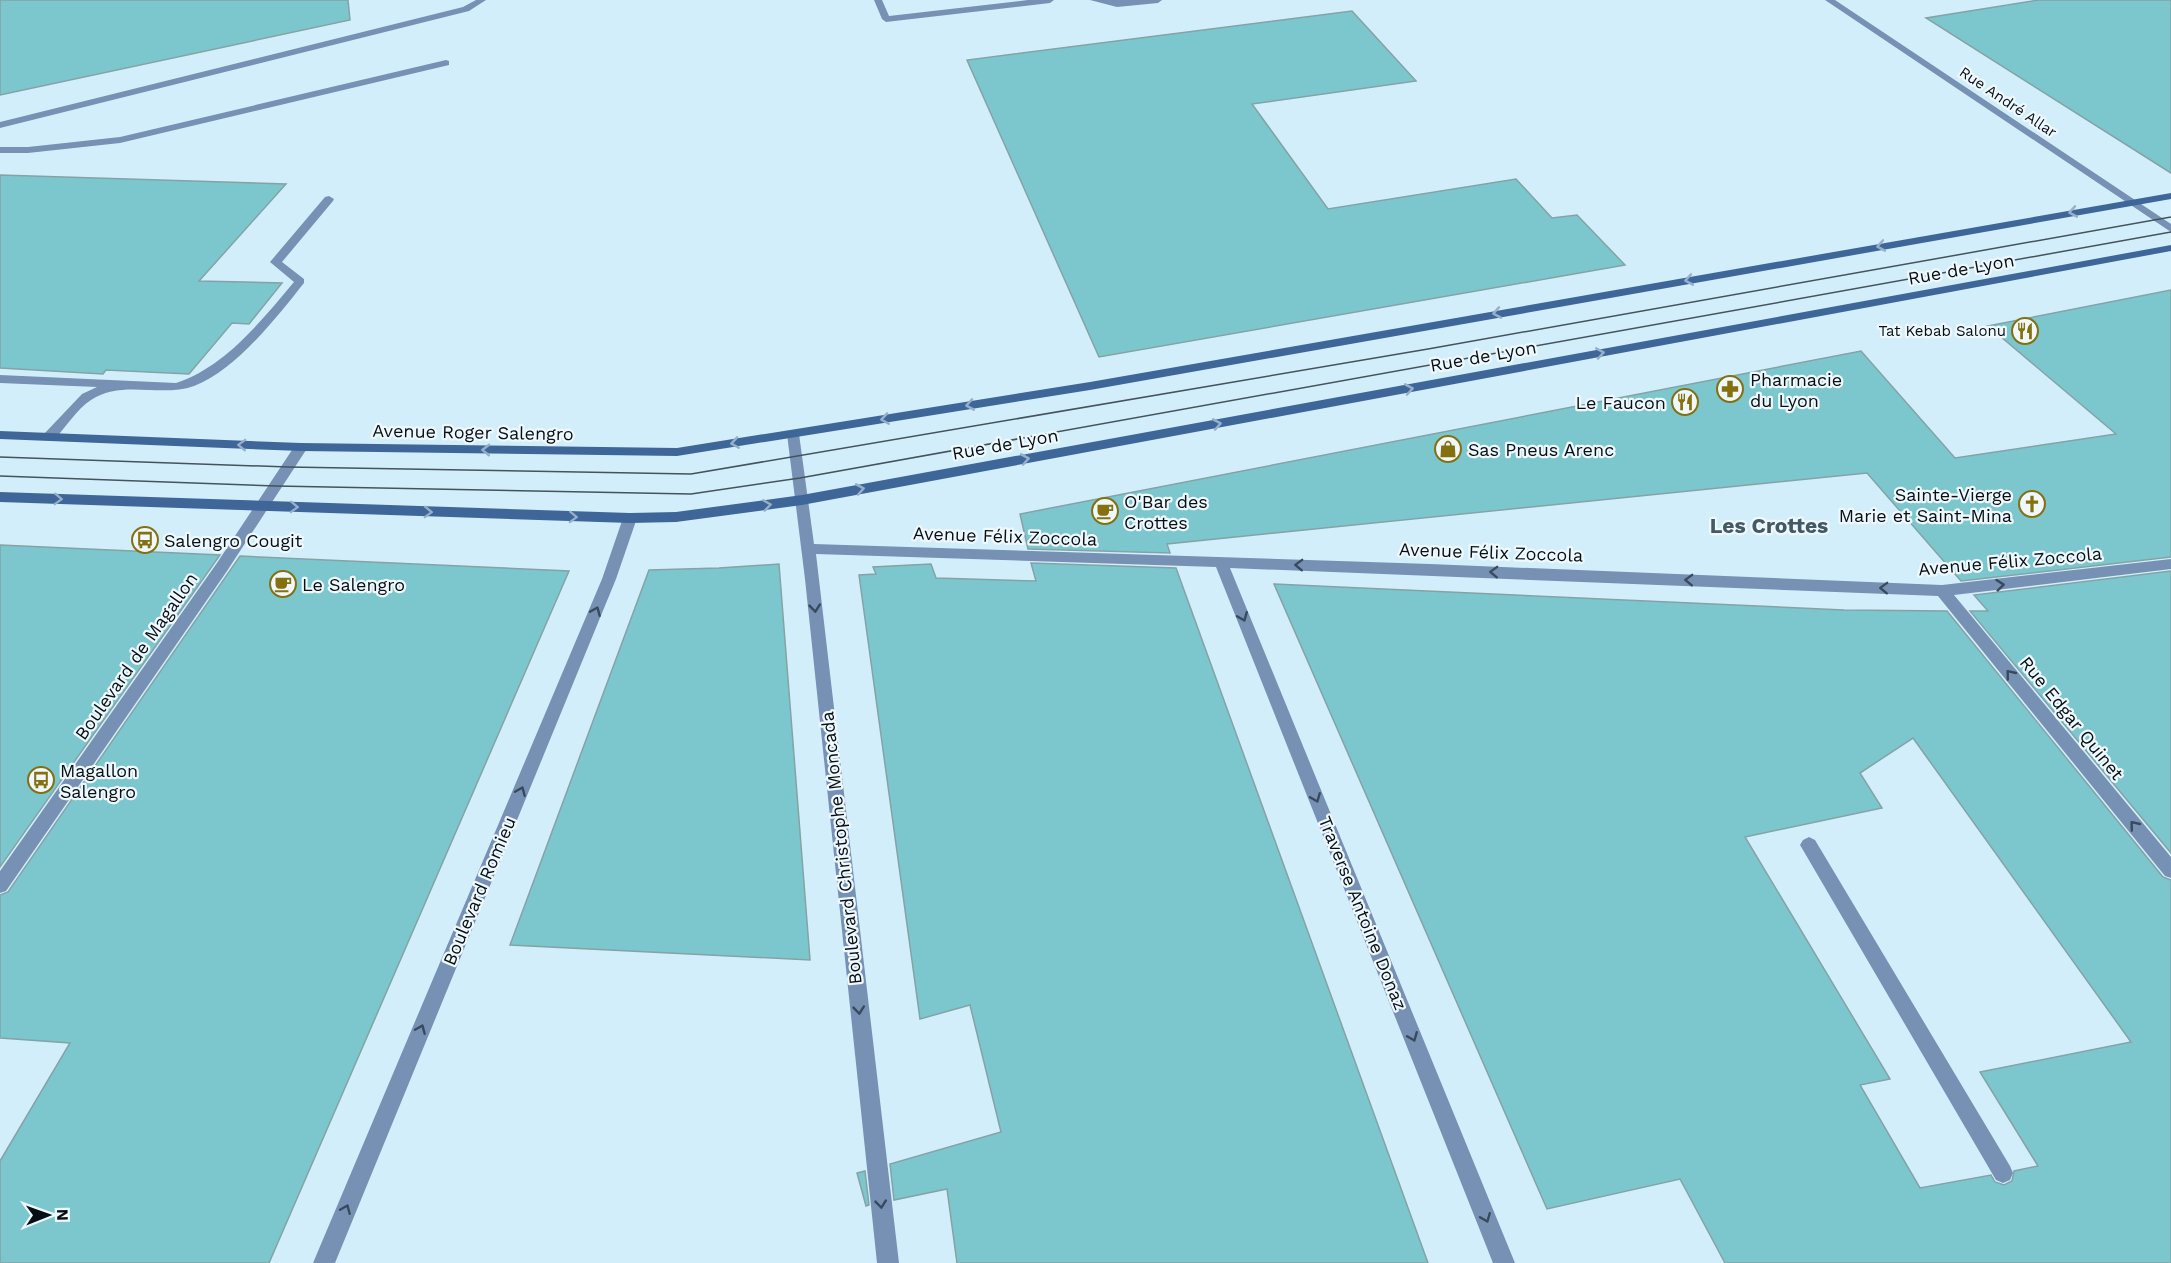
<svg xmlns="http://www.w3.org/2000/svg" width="2171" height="1263" viewBox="0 0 2171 1263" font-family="'Work Sans',sans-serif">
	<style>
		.building { fill: #7cc7cd; stroke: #84a3a5; stroke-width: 1.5; fill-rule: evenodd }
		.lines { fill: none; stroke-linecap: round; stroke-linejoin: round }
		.lane { fill: #7691b4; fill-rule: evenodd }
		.street { fill: #7691b4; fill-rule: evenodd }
		.secondary { fill: #3f6698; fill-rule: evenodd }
		.tram { stroke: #45535a; stroke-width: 1.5 }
		.oneway { stroke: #96afcb }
		.oneway2 { stroke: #384a5b }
		.labels { text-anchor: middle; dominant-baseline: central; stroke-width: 4.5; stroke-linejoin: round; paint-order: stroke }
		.far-street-label { font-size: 15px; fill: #060f13; stroke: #eef8fe }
		.far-poi-label { font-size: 15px; fill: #060f13; stroke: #eef8fe; text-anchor: end }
		.street-label { font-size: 18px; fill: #060f13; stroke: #eef8fe }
		.poi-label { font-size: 18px; fill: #060f13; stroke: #eef8fe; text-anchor: start }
		.quarter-label { font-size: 21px; font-weight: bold; fill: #435a66; stroke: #eef8fe }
	</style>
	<rect width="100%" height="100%" fill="#d3eefb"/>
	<path class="building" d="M0,0H348L350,20L0,95Z
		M2039,0H2171V173L1926,18Z
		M1352,11L1416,81L1252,104L1328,209L1516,179L1552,218L1577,215L1625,265L1099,357L967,60Z
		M0,175L286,184L199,281L282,283L249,324L232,323L189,374L106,370L103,374L0,368Z
		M2171,290V557L1961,581L1867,473L1167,544L1170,553L1028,549L1020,514L1861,351L1955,458L2116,434L1988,326Z
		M0,545L220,555L0,867Z
		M240,556L569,571L269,1263H0V1161L70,1043L0,1038V895L8,892Z
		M1031,563L1176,568L1428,1263H957L947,1189L894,1200L890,1164L1001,1132L970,1005L920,1019L859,575L876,574L873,567L931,564L936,578L1036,581Z
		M779,564L810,960L510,945L649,570L719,568Z
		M2171,571V853L1970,611H1988L1974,595Z
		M1274,584L1844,610L1947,611L2163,877L2171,880V1263H1725L1680,1179L1547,1209ZM1913,738L2131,1042L1980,1072L2038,1166L2014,1171L2012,1181L2004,1185L1995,1182L1991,1175L1920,1188L1860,1085L1890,1079L1745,837L1882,808L1860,773Z
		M865,1171L869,1205L866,1206L857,1173Z"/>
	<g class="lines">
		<path class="lane" d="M476,0H486L469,11L0,128V122L463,7Z
			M874,0H882L889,16L1028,0H1054L1050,3L886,22L882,19Z
			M1090,0H1162L1158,3L1117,7Z
			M446,60L449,61V65L120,143L28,153H0V147H28L120,137Z
			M329,196L334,199L333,201L282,262L304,279V283C277,317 235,371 194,386C160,398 123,379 91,400C77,409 65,428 54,440H44L42,437L44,434L82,394L97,387L0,383V375L176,383C225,367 262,320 294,282L270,262L325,197Z
			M1809,837L1815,840L2010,1166L2013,1173L2010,1180L2003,1183L1996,1180L1803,850L1800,845L1803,840Z"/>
		<path class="street" d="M1825,0H1835L2171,224V232Z
			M793,430L799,434L814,544L1430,564L1942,585L2171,559V569L1954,595L2171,857V878L2165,876L1938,596L1230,568L1515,1263H1493L1216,567L816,554L899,1263H877L805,579L787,434Z
			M301,443L308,447L227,571L6,891L0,893V871L217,563L296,444Z
			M630,513L637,518L616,579L335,1263H313L602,579L623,518Z"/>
		<path class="secondary" d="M2171,193V199L1090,390L677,456L301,451L0,439V431L301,443L677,448L1090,382Z
			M2171,245V251L802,505L676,522L630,523L0,502V492L630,513L676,512L802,495Z"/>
		<path class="tram" d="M0,457L288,467L691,474L1428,349L2171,217
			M0,476L276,486L691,494L800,478L2171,232"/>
	</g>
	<defs><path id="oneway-chevron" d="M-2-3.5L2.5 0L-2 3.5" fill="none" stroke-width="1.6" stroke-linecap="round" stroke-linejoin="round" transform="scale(1.5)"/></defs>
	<g class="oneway">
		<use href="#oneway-chevron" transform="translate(2073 212) rotate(170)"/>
		<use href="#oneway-chevron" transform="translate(1881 246) rotate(170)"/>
		<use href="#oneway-chevron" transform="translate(1689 280) rotate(170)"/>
		<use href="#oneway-chevron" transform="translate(1497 313) rotate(170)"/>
		<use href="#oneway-chevron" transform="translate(1600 353) rotate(-10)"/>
		<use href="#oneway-chevron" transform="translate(1409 389) rotate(-10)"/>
		<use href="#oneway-chevron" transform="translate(970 405) rotate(170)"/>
		<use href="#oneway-chevron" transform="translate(885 419) rotate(171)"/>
		<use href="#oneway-chevron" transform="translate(1217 424) rotate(-10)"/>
		<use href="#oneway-chevron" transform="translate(735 443) rotate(171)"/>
		<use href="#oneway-chevron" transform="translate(242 445) rotate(-178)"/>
		<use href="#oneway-chevron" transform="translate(486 450) rotate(-179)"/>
		<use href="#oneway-chevron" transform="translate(1025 459) rotate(-10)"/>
		<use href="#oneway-chevron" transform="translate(860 489) rotate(-10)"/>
		<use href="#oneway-chevron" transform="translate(58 499) rotate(2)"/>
		<use href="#oneway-chevron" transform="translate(767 505) rotate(-8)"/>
		<use href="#oneway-chevron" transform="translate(294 507) rotate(2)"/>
		<use href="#oneway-chevron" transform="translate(428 512) rotate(2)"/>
		<use href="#oneway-chevron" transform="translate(573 517) rotate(2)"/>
	</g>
	<g class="oneway2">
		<use href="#oneway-chevron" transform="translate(1299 565) rotate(-178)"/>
		<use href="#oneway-chevron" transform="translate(1494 572) rotate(-178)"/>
		<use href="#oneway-chevron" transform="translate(1689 580) rotate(-178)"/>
		<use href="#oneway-chevron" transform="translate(2000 585) rotate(-6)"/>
		<use href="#oneway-chevron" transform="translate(1884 588) rotate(-178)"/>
		<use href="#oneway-chevron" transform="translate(815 608) rotate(84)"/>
		<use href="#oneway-chevron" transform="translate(596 611) rotate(-67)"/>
		<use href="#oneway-chevron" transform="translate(1243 617) rotate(68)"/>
		<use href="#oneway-chevron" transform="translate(2010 674) rotate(-129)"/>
		<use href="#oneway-chevron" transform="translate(521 791) rotate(-67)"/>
		<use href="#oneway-chevron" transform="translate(1316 798) rotate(68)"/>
		<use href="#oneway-chevron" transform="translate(2134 825) rotate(-129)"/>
		<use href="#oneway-chevron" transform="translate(859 1010) rotate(84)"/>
		<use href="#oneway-chevron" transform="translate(421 1029) rotate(-67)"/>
		<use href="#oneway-chevron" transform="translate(1413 1037) rotate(68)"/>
		<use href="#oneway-chevron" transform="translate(881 1204) rotate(84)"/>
		<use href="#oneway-chevron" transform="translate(346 1209) rotate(-67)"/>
		<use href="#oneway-chevron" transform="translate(1486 1218) rotate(68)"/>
	</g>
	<defs>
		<symbol id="restaurant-ring" viewBox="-11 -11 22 22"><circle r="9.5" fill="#eef8fe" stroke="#84700f" stroke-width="1.5"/><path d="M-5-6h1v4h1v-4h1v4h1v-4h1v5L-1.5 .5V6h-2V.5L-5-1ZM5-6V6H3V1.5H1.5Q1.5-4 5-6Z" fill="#84700f"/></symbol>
		<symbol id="pharmacy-ring" viewBox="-11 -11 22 22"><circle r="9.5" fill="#eef8fe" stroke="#84700f" stroke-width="1.5"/><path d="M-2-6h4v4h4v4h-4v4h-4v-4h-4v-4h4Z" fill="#84700f"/></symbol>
		<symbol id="shop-ring" viewBox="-11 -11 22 22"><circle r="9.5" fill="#eef8fe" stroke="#84700f" stroke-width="1.5"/><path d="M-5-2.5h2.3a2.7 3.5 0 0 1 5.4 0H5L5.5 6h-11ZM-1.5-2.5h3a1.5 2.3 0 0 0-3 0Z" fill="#84700f"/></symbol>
		<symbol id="church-ring" viewBox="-11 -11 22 22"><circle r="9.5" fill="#eef8fe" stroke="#84700f" stroke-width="1.5"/><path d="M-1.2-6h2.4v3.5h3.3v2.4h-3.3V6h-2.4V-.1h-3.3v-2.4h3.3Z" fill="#84700f"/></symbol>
		<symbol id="cafe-ring" viewBox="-11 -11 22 22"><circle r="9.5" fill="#eef8fe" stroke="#84700f" stroke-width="1.5"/><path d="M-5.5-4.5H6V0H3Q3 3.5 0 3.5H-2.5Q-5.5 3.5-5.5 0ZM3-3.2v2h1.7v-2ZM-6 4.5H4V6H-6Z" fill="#84700f"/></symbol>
		<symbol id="bus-ring" viewBox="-11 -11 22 22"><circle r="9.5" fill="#eef8fe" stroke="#84700f" stroke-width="1.5"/><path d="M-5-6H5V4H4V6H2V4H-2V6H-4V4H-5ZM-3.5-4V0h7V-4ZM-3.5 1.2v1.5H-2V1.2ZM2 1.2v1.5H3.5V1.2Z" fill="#84700f"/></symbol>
	</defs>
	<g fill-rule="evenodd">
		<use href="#restaurant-ring" x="2010" y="316" width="30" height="30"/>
		<use href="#pharmacy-ring" x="1715" y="374" width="30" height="30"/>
		<use href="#restaurant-ring" x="1670" y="387" width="30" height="30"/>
		<use href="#shop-ring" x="1433" y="434" width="30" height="30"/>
		<use href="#church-ring" x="2017" y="489" width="30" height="30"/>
		<use href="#cafe-ring" x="1090" y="496" width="30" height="30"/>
		<use href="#bus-ring" x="130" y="525" width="30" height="30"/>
		<use href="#cafe-ring" x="268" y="569" width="30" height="30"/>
		<use href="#bus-ring" x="26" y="765" width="30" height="30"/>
	</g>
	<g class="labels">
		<g class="far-street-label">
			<text transform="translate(2008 102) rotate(34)">Rue André Allar</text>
		</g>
		<g class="far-poi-label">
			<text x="2006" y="331">Tat Kebab Salonu</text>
		</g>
		<g class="street-label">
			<text transform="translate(1961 269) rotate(-10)">Rue de Lyon</text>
			<text transform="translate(1483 356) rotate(-10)">Rue de Lyon</text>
			<text transform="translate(473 432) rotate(1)">Avenue Roger Salengro</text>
			<text transform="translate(1005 444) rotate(-10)">Rue de Lyon</text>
			<text transform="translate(1005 536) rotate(2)">Avenue Félix Zoccola</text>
			<text transform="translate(1491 552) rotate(2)">Avenue Félix Zoccola</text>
			<text transform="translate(2010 561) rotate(-5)">Avenue Félix Zoccola</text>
			<text transform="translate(136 656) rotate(-55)">Boulevard de Magallon</text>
			<text transform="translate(2072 718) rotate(51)">Rue Edgar Quinet</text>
			<text transform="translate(841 848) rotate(-96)">Boulevard Christophe Moncada</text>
			<text transform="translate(479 891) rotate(-67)">Boulevard Romieu</text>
			<text transform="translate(1363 913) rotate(68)">Traverse Antoine Donaz</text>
		</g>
		<g class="poi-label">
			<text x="1750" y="379">Pharmacie<tspan x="1750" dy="21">du Lyon</tspan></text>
			<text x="1666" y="402" text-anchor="end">Le Faucon</text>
			<text x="1468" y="449">Sas Pneus Arenc</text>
			<text x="2012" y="494" text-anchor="end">Sainte-Vierge<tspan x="2012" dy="21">Marie et Saint-Mina</tspan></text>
			<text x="1124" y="501">O'Bar des<tspan x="1124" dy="21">Crottes</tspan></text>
			<text x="164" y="540">Salengro Cougit</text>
			<text x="302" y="584">Le Salengro</text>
			<text x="60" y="770">Magallon<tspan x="60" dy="21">Salengro</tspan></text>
		</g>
		<g class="quarter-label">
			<text x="1769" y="525">Les Crottes</text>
		</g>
	</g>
	<g transform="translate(48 1215) rotate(89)" stroke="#eef8fe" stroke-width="4.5" paint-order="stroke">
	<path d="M0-4.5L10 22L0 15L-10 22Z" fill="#060f13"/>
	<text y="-9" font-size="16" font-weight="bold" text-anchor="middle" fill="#060f13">N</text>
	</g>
</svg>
